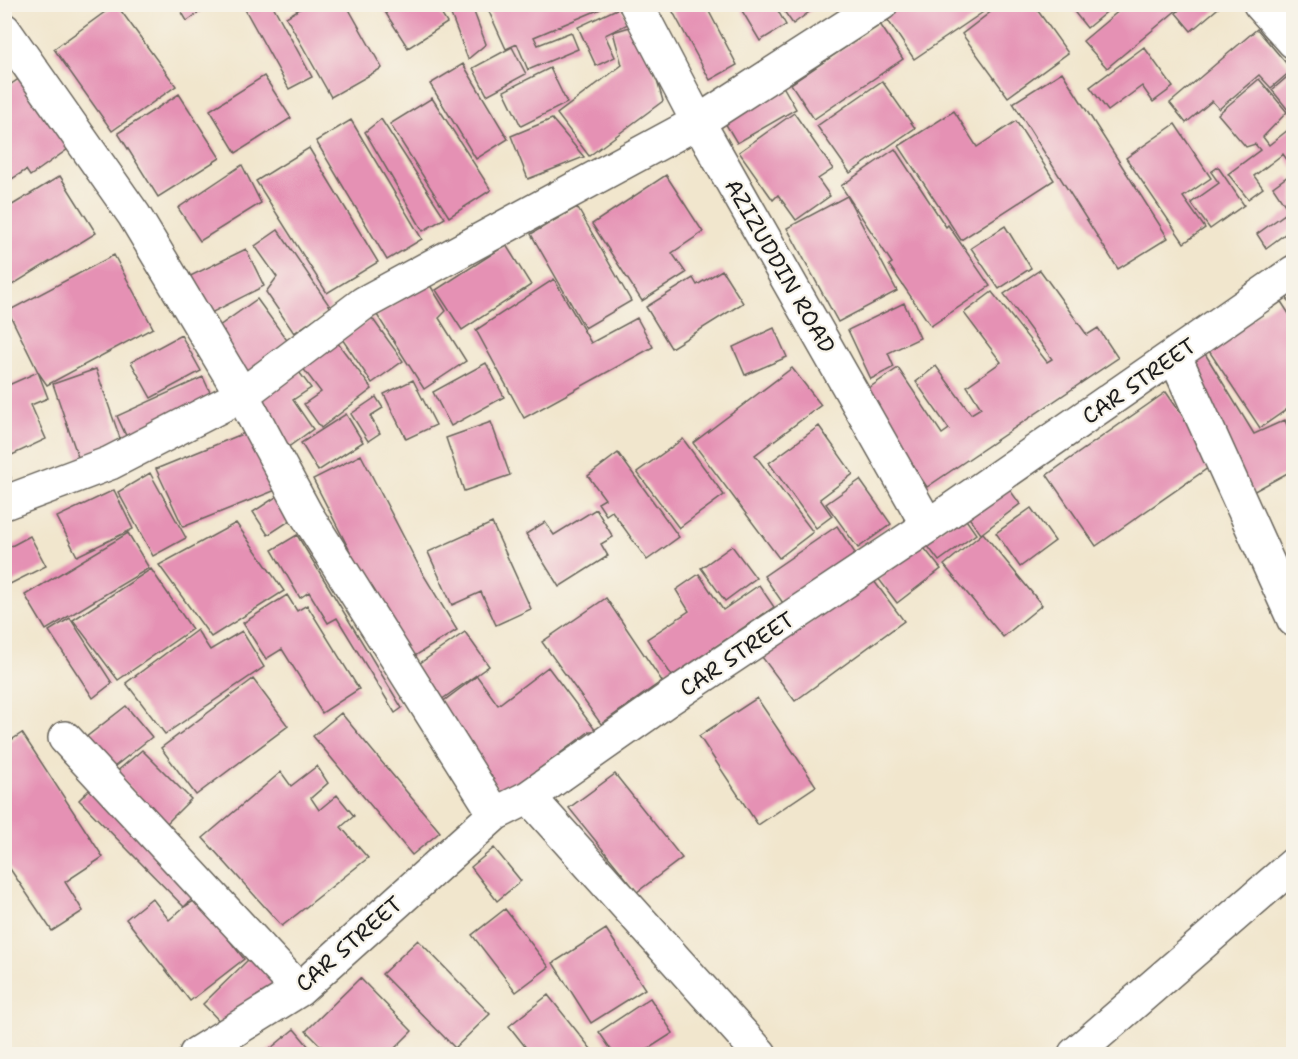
<svg xmlns="http://www.w3.org/2000/svg" width="1298" height="1059" viewBox="0 0 1298 1059" font-family="'Shantell Sans',sans-serif">
	<style>
		.building { fill: #e591b4 }
		.lines { fill: none; stroke-linecap: round; stroke-linejoin: round }
		.minor-casing { stroke: #67635a; stroke-width: 36 }
		.minor { stroke: #fff; stroke-width: 33 }
		.labels { text-anchor: middle; dominant-baseline: central; stroke-width: 4.5; stroke-linejoin: round; paint-order: stroke }
		.street-label { font-size: 22px; fill: #1c1c1c; stroke: #f7f3e8 }
	</style>
	<rect width="100%" height="100%" fill="#f7f3e8"/>
	<filter id="ink" filterUnits="userSpaceOnUse"><feTurbulence type="fractalNoise" baseFrequency=".0167" numOctaves="2"/><feDisplacementMap in="SourceGraphic" scale="12" xChannelSelector="R" yChannelSelector="G"/><feConvolveMatrix kernelMatrix="1 2 1 2 8 2 1 2 1" color-interpolation-filters="sRGB"/></filter>
	<filter id="wash" filterUnits="userSpaceOnUse"><feTurbulence type="fractalNoise" baseFrequency=".008" numOctaves="4" result="noise"/><feDisplacementMap in="SourceGraphic" scale="24" xChannelSelector="R" yChannelSelector="G"/><feGaussianBlur stdDeviation="1.35" result="paint"/><feColorMatrix in="noise" values="0 0 0 0 0 0 0 0 0 0 0 0 0 0 0 0 0 1.4 0 .05"/><feComposite in="paint" operator="in"/></filter>
	<g filter="url(#wash)">
		<rect width="100%" height="100%" fill="#f1e6cd"/>
		<g id="blocks">
			<path class="building" d="M116,4L176,86L112,131L54,49Z
				M177,4H211L187,21Z
				M242,4H272L312,77L289,89Z
				M308,4H346L382,68L331,97L286,17Z
				M380,4H435L447,23L408,48Z
				M447,4H471L486,44L468,59Z
				M681,4H705L737,65L710,80L672,10Z
				M738,4H774L786,25L760,41Z
				M779,4H820L793,24Z
				M902,4H995L914,59L885,16Z
				M1001,4H1033L1068,53L1008,97L962,34Z
				M1068,4H1116L1087,28Z
				M1127,4H1184L1107,68L1083,41Z
				M1186,4H1223L1191,31L1176,13Z
				M486,5H610L534,37L538,45L571,32L578,49L528,70L517,44L506,49Z
				M621,7L628,24L605,35L615,57L596,66L578,27Z
				M640,24L663,101L589,156L557,114L622,65L613,32Z
				M880,24L903,59L814,119L791,84Z
				M1257,29L1292,70L1271,88L1259,75L1219,109L1212,101L1186,123L1170,103Z
				M512,47L526,74L487,95L473,68Z
				M1144,47L1173,87L1153,102L1142,86L1108,111L1090,87Z
				M463,64L508,139L476,159L430,84Z
				M550,68L567,103L521,126L504,91Z
				M1062,72L1168,238L1118,269L1013,103Z
				M1293,72V116L1272,90Z
				M26,74L75,144L30,176L26,170L4,184V89Z
				M264,76L291,118L236,153L210,110Z
				M1259,79L1287,112L1263,137L1269,145L1293,126V168L1283,154L1254,176L1263,188L1248,199L1228,174L1260,150L1255,144L1246,147L1218,114Z
				M780,81L796,109L737,143L721,116Z
				M882,81L915,128L850,173L817,126Z
				M179,94L220,158L158,197L118,133Z
				M432,98L491,190L449,217L390,124Z
				M954,111L977,147L1016,121L1054,180L961,240L899,146Z
				M794,113L833,169L818,179L830,196L796,220L778,195L773,200L739,152Z
				M381,119L445,218L423,231L365,132Z
				M552,119L584,157L528,179L511,136Z
				M351,120L422,239L387,260L316,141Z
				M1175,124L1211,178L1183,197L1205,228L1184,243L1126,158Z
				M309,148L378,262L327,293L256,181Z
				M895,149L946,227L948,225L990,286L931,326L889,265L892,263L841,186Z
				M242,165L261,203L200,241L178,208Z
				M1218,167L1244,205L1210,229L1191,203L1219,183L1211,172Z
				M666,175L703,232L672,253L686,273L642,301L592,224Z
				M60,176L96,233L4,290V210Z
				M1288,176L1293,183V228L1266,248L1257,234L1289,211L1273,187Z
				M847,196L897,291L838,322L787,228Z
				M577,207L631,301L585,328L531,234Z
				M1005,226L1031,268L999,289L971,248Z
				M278,230L331,308L294,333L266,292L277,277L255,246Z
				M506,245L531,285L462,330L436,290Z
				M246,249L264,286L201,318L182,280Z
				M114,255L153,328L47,385L38,372L48,398L31,405L46,439L12,455L4,437V387L38,372L8,311Z
				M722,270L743,303L671,348L646,307L693,278L697,285Z
				M1040,270L1087,335L1098,328L1118,358L927,487L863,392L898,368L942,434L949,429L916,382L936,366L971,414L981,408L967,386L1001,362L964,313L992,292L1047,362L1052,359L1004,294Z
				M554,279L591,343L637,318L653,347L524,418L476,330Z
				M428,282L446,311L439,318L466,361L424,389L377,315Z
				M1293,290V306L1286,297Z
				M257,299L289,343L240,378L208,334Z
				M1280,300L1293,320V405L1260,428L1207,348Z
				M904,303L920,338L888,353L894,367L871,379L848,330Z
				M372,318L403,361L372,383L342,339Z
				M774,328L787,357L745,375L733,347Z
				M181,335L201,371L151,398L131,362Z
				M337,342L372,389L321,428L304,404L321,392L302,367Z
				M1204,352L1254,434L1285,420L1293,441V470L1251,493L1188,367Z
				M486,363L504,397L451,426L433,392Z
				M294,365L311,388L293,400L313,429L287,448L250,396Z
				M792,368L821,405L755,455L813,532L779,558L693,443Z
				M96,369L122,444L79,460L53,384Z
				M203,377L215,403L129,442L117,416Z
				M413,380L436,425L406,439L384,394Z
				M1166,392L1215,463L1096,546L1047,475Z
				M376,397L383,408L370,416L380,433L368,441L351,414Z
				M346,414L363,442L318,471L301,443Z
				M491,422L510,475L464,491L446,438Z
				M819,426L853,474L820,499L832,516L816,528L769,463Z
				M252,430L276,490L183,527L156,469Z
				M683,439L724,495L679,528L637,472Z
				M618,453L679,537L647,560L612,511L606,515L598,503L605,499L588,476Z
				M361,455L423,574L457,630L410,659L376,602L313,479Z
				M4,460L11,478L4,480Z
				M150,473L186,538L153,556L118,492Z
				M860,480L891,524L858,548L826,504Z
				M1007,486L1020,504L981,534L967,515Z
				M114,490L133,529L77,556L57,517Z
				M282,493L297,516L268,535L253,512Z
				M1031,508L1055,541L1020,567L996,533Z
				M596,509L613,537L601,544L608,556L559,587L526,534L545,522L554,535Z
				M962,514L976,534L939,561L924,541Z
				M236,523L284,591L211,637L159,565Z
				M492,523L531,609L496,625L481,592L452,605L428,552Z
				M837,526L857,556L785,606L764,576Z
				M128,533L149,568L46,630L25,595Z
				M983,533L1042,605L1003,637L944,565Z
				M297,535L402,708L395,713L337,618L328,623L309,592L300,598L272,550Z
				M30,536L46,566L4,587V550Z
				M921,544L941,569L897,603L878,578Z
				M732,546L756,578L725,601L701,568Z
				M151,569L192,629L118,680L73,620Z
				M699,574L723,610L759,585L774,607L672,676L647,639L689,611L676,590Z
				M871,577L904,621L795,701L762,657Z
				M287,595L297,611L307,605L359,689L322,713L282,649L266,659L243,623Z
				M606,598L662,681L601,724L542,642Z
				M70,618L112,683L93,698L49,631Z
				M197,630L210,650L242,631L264,667L165,734L126,683Z
				M465,632L489,666L438,702L413,668Z
				M548,667L596,731H590L503,796L437,706L477,676L498,705Z
				M253,679L288,726L196,795L161,748Z
				M757,698L816,786L758,825L699,736Z
				M126,706L152,737L110,770L85,738Z
				M341,713L440,832L412,855L313,736Z
				M22,733L103,857L65,882L83,911L52,931L4,860V745Z
				M142,750L191,799L166,824L115,773Z
				M317,766L328,783L311,798L319,810L337,795L354,816L341,827L368,858L282,926L203,838L281,772L291,786Z
				M615,774L682,858L637,892L569,808Z
				M93,786L198,893L184,907L197,899L244,959L190,1001L126,919L152,898L169,920L184,907L79,800Z
				M494,848L521,881L497,901L471,867Z
				M505,909L549,967L516,992L472,935Z
				M606,929L645,989L591,1023L553,963Z
				M418,940L490,1014L455,1048L382,974Z
				M252,956L279,984L229,1031L203,1004Z
				M360,978L412,1031L389,1054H329L306,1031Z
				M548,995L595,1054H531L509,1026Z
				M650,998L673,1033L640,1054H614L599,1032Z
				M294,1029L315,1054H264Z"/>
		</g>
	</g>
	<g filter="url(#ink)">
		<use href="#blocks" fill-opacity="0" stroke="#67635a" stroke-width="1.5"/>
		<g class="lines">
			<defs>
				<path id="minor" d="M636,4L698,122L928,526
					M1260,4L1294,42
					M4,30L134,215L242,395L306,514L495,814
					M1175,357L1294,620
					M4,503L110,463L242,395L364,303L698,122L881,4
					M65,738L299,990
					M529,797L760,1054
					M196,1054L299,990L495,814L529,797L667,700L928,526L1294,272
					M1075,1054L1294,864"/>
			</defs>
			<use href="#minor" class="minor-casing"/>
			<use href="#minor" class="minor"/>
		</g>
	</g>
	<g class="labels">
		<g class="street-label">
			<text transform="translate(780 266) rotate(60)">AZIZUDDIN ROAD</text>
			<text transform="translate(1139 381) rotate(-35)">CAR STREET</text>
			<text transform="translate(737 654) rotate(-34)">CAR STREET</text>
			<text transform="translate(349 944) rotate(-41)">CAR STREET</text>
		</g>
	</g>
	<rect width="1298" height="1059" fill="none" stroke="#f7f3e8" stroke-width="24"/>
</svg>
